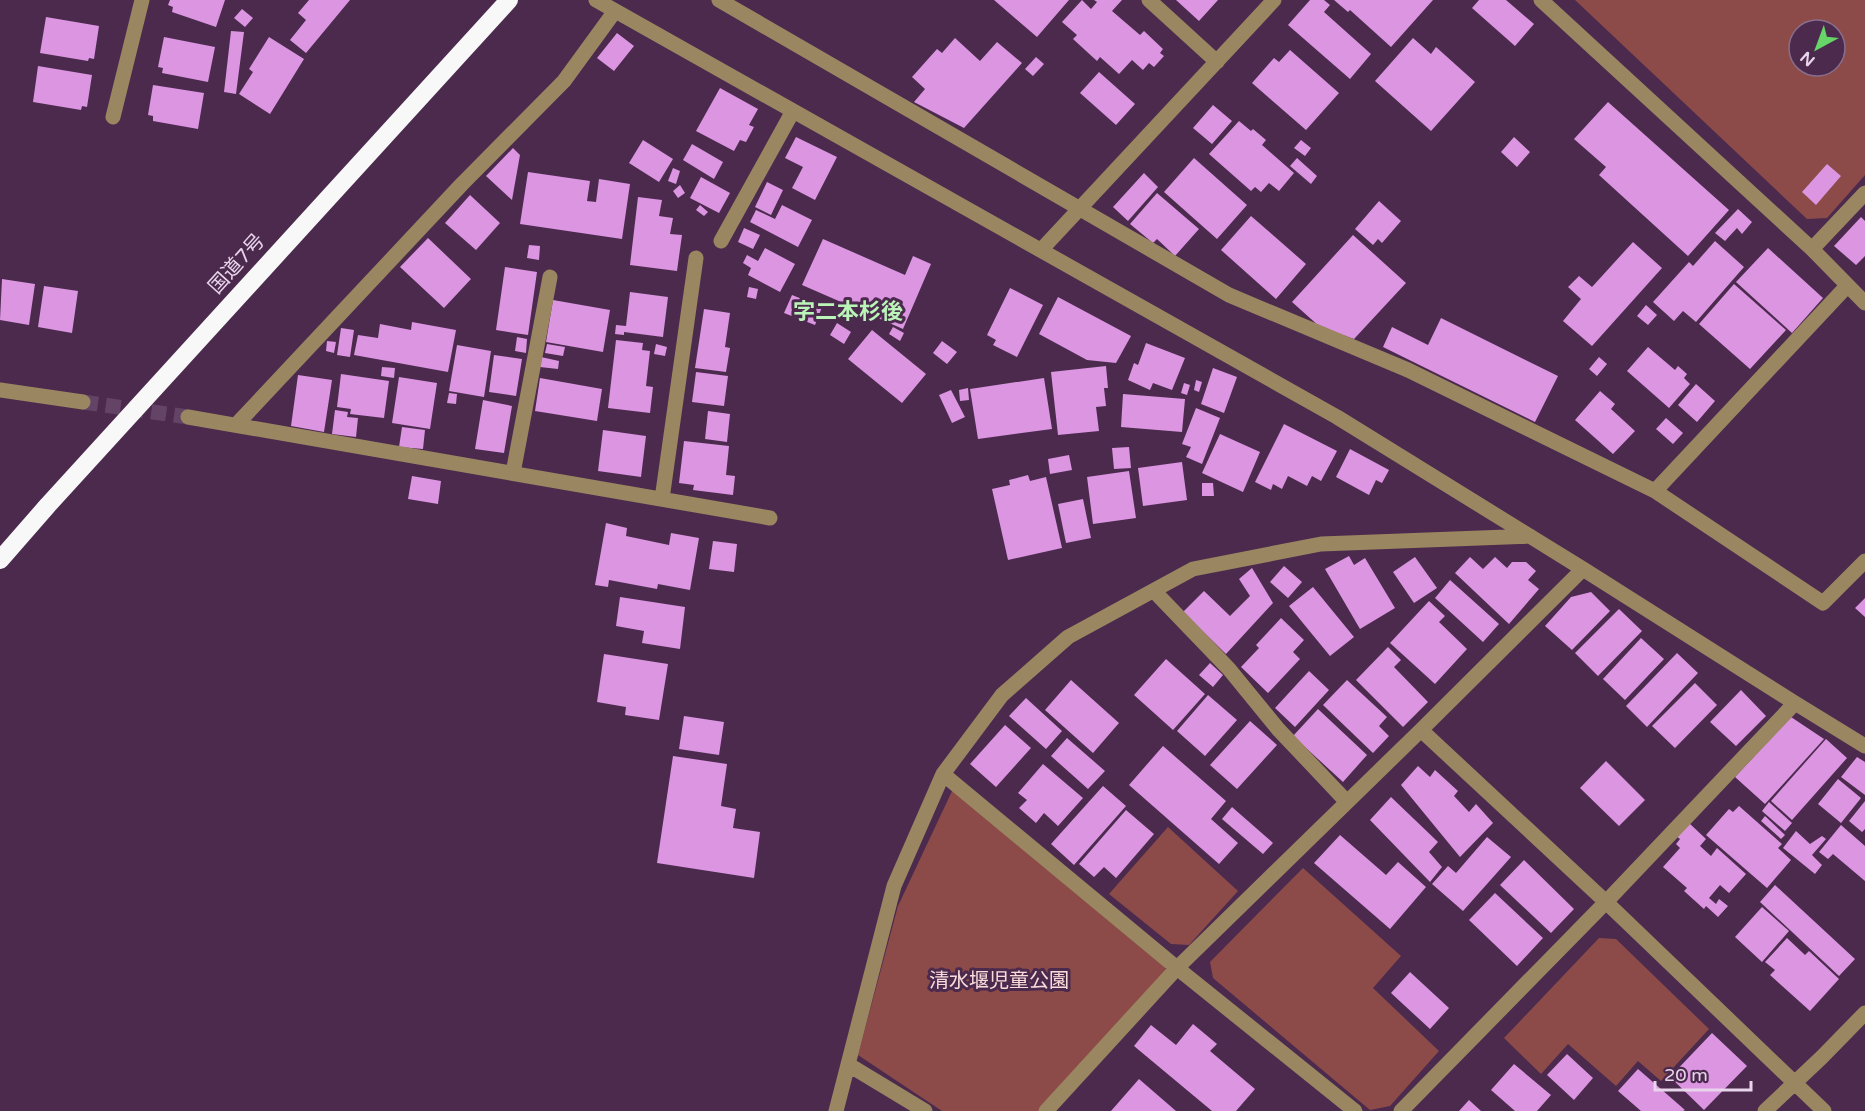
<svg xmlns="http://www.w3.org/2000/svg" width="1865" height="1111" viewBox="0 0 1865 1111" font-family="'Varela Round','Noto Sans JP',sans-serif">
	<style>
		.green { fill: #8c4b48; fill-rule: evenodd }
		.building { fill: #db95e1 }
		.lines { fill: none; stroke-linecap: round; stroke-linejoin: round }
		.minor-tunnel { stroke: #634466; stroke-width: 15; stroke-dasharray: 15 8; stroke-linecap: butt }
		.minor { stroke: #9a8660; stroke-width: 15 }
		.highway { stroke: #f8f8f8; stroke-width: 18 }
		.labels { text-anchor: middle; dominant-baseline: central; stroke-width: 6; stroke-linejoin: round; paint-order: stroke }
		.street-label { font-size: 20px; fill: #e9d5eb; stroke: #4b2a4e }
		.park-label { font-size: 20px; fill: #f9dcda; stroke: #4b2a4e }
		.quarter-label { font-size: 22px; font-weight: bold; fill: #baf4b8; stroke: #4b2a4e }
	</style>
	<rect width="100%" height="100%" fill="#4b2a4e"/>
	<path class="green" d="M1575,0H1865V175L1827,218L1807,219ZM1799,30H1835V66H1799Z
		M953,789L1165,966L1166,971L1039,1111H942L858,1055L898,906Z
		M1168,827L1238,891L1189,945L1171,944L1109,894Z
		M1303,868L1401,956L1373,988L1439,1051L1390,1106L1370,1110L1213,978L1210,962Z
		M1599,938L1616,939L1709,1029L1661,1081L1638,1061L1616,1086L1568,1044L1541,1074L1504,1038Z"/>
	<path class="building" d="M170,0H225L216,27L172,12L173,7L168,5Z
		M309,0H350L306,53L290,40L306,20L298,13Z
		M994,0H1069L1037,37Z
		M1082,0L1091,9L1097,2L1094,0H1122L1112,11L1140,35L1144,31L1163,49L1160,53L1164,56L1154,67L1149,63L1143,70L1132,60L1119,74L1100,57L1097,61L1073,39L1077,35L1062,22Z
		M1176,0H1218L1199,21Z
		M1310,0H1324L1330,5L1324,12L1371,54L1350,79L1288,25Z
		M1334,0H1433L1391,47L1350,10L1348,12Z
		M1479,0H1506L1534,24L1515,46L1472,8Z
		M242,9L253,18L245,27L234,18Z
		M46,17L99,26L94,59L89,58L88,61L40,53Z
		M231,31L244,32L236,94L224,92Z
		M617,33L634,46L614,71L597,58Z
		M164,37L215,47L208,82L162,73L163,68L158,67Z
		M269,37L304,59L270,114L239,94L253,72L249,69Z
		M955,38L980,61L997,42L1022,63L964,128L914,102L925,89L912,77L937,49L942,53Z
		M1413,38L1431,54L1436,47L1475,82L1431,131L1375,81Z
		M1290,50L1339,93L1306,130L1252,83L1274,58L1279,62Z
		M1036,57L1044,64L1033,76L1025,69Z
		M38,66L92,75L87,107L82,106L81,110L33,102Z
		M1099,72L1135,104L1116,125L1080,93Z
		M153,85L204,93L198,129L153,121V116L148,115Z
		M720,88L758,109L749,125L754,127L746,142L740,140L734,151L696,131Z
		M1608,102L1729,210L1688,256L1599,175L1606,167L1574,139Z
		M1213,105L1232,121L1212,144L1193,128Z
		M1239,121L1251,131L1253,129L1266,140L1262,145L1294,173L1279,191L1269,183L1261,192L1255,187L1251,191L1209,154Z
		M796,137L837,157L815,200L792,188L803,167L785,158Z
		M1514,137L1530,152L1517,167L1501,152Z
		M643,140L673,159L659,182L629,163Z
		M1301,140L1311,148L1305,156L1294,148Z
		M692,144L723,162L714,179L683,160Z
		M513,148L520,155L512,200L486,176Z
		M1194,158L1247,205L1217,239L1164,192Z
		M1297,158L1317,176L1311,184L1290,166Z
		M1827,164L1841,176L1816,205L1802,192Z
		M673,168L680,171L676,184L668,181Z
		M528,172L590,181L587,201L596,202L599,179L630,184L622,239L520,224Z
		M1144,173L1158,187L1128,221L1113,207Z
		M701,177L730,193L719,213L690,198Z
		M767,182L783,190L771,215L755,207Z
		M680,185L685,193L678,198L673,191Z
		M1157,193L1199,229L1175,256L1157,239L1153,243L1130,224Z
		M470,195L500,223L476,250L445,223Z
		M638,197L662,200L659,216L673,218L670,234L682,235L677,271L630,265Z
		M1379,201L1401,221L1382,243L1378,239L1373,245L1355,229Z
		M700,205L708,212L704,216L696,210Z
		M782,205L812,220L798,247L750,222L756,210L775,219Z
		M1738,209L1752,222L1742,234L1737,228L1725,241L1715,233Z
		M1251,216L1306,264L1276,299L1221,250Z
		M1861,217L1865,221V256L1856,265L1834,246Z
		M744,228L760,235L753,249L738,242Z
		M1353,235L1406,283L1354,339L1320,327L1292,302Z
		M428,238L471,279L444,308L400,267Z
		M823,239L905,275L913,256L931,264L903,329L802,285Z
		M1715,241L1744,267L1696,322L1683,311L1674,321L1653,302L1689,262L1693,266Z
		M1633,242L1662,268L1592,346L1563,321L1581,299L1568,287L1579,276L1592,287Z
		M529,245L540,246L539,260L527,258Z
		M765,248L795,264L780,292L748,275L751,268L743,263L747,255L758,261Z
		M1768,248L1823,298L1792,333L1736,282Z
		M505,267L537,272L528,335L496,330Z
		M2,279L35,284L29,325L0,320Z
		M1734,284L1786,330L1750,369L1699,324Z
		M44,286L78,291L72,333L38,327Z
		M749,287L758,289L756,299L747,297Z
		M1010,288L1043,305L1017,357L993,345L996,340L987,335Z
		M630,292L668,297L663,337L624,332V335L615,334L616,325L626,326Z
		M792,295L822,307L815,325L784,313Z
		M1058,297L1131,336L1116,363L1087,360L1039,334Z
		M553,300L610,310L603,352L546,342Z
		M1646,305L1657,315L1648,325L1637,316Z
		M704,309L730,313L725,347L730,348L726,372L695,368Z
		M1441,318L1558,376L1535,422L1383,347L1392,327L1428,345Z
		M412,322L456,330L448,372L354,355L358,335L378,338L380,324L411,330Z
		M837,323L851,332L844,344L830,335Z
		M893,327L904,333L900,341L889,334Z
		M341,328L354,330L350,357L337,355Z
		M872,330L926,374L902,403L848,359Z
		M517,337L527,339L526,353L515,351Z
		M616,340L643,343L642,350L650,351L646,386L653,387L650,413L608,408Z
		M327,341L336,342L334,353L326,351Z
		M942,341L957,352L947,364L933,353Z
		M1146,343L1185,358L1172,390L1153,383L1150,390L1128,380L1134,363L1138,365Z
		M547,344L565,347L563,356L545,353Z
		M656,344L667,347L665,356L654,354Z
		M457,345L491,351L484,397L449,391Z
		M1648,347L1675,370L1678,366L1687,374L1684,378L1690,384L1669,408L1627,371Z
		M494,355L522,359L516,396L489,392Z
		M541,357L559,361L558,369L540,367Z
		M1599,357L1607,364L1597,376L1589,369Z
		M1106,366L1108,388H1104L1106,406L1096,407L1099,431L1058,435L1051,372Z
		M382,367L395,368L394,378L381,376Z
		M1213,368L1237,377L1224,413L1201,404Z
		M696,372L728,376L724,406L692,402Z
		M341,374L389,381L384,418L350,414L351,409L337,407Z
		M298,375L332,380L324,432L291,426Z
		M399,377L437,383L430,429L392,423Z
		M540,378L602,389L597,421L535,411Z
		M1044,378L1052,429L978,439L970,389Z
		M1196,380L1202,382L1199,392L1194,390Z
		M1184,383L1190,385L1187,395L1181,393Z
		M1696,384L1715,401L1697,422L1678,405Z
		M968,388L969,400L960,401L959,390Z
		M951,390L965,417L952,423L939,395Z
		M1600,391L1615,404L1611,409L1635,431L1613,454L1575,420Z
		M449,393L457,394L456,404L447,403Z
		M1123,394L1185,399L1182,432L1121,427Z
		M483,400L512,406L504,453L475,449Z
		M1196,408L1220,418L1202,464L1186,457L1191,447L1182,444Z
		M335,410L348,412L347,417L358,418L356,437L332,434Z
		M708,411L730,414L727,442L705,439Z
		M1666,418L1683,433L1673,444L1656,429Z
		M1284,424L1337,451L1321,481L1312,476L1307,486L1288,476L1282,489L1273,484L1271,490L1255,482Z
		M402,427L425,430L423,449L399,447Z
		M603,430L646,436L641,477L598,471Z
		M1220,434L1260,452L1243,492L1202,473Z
		M684,441L729,446L726,475L735,476L733,495L693,490L694,485L679,483Z
		M1129,447L1131,468L1114,469L1112,448Z
		M1350,449L1389,470L1382,483L1376,480L1369,495L1336,477Z
		M1069,455L1072,470L1050,474L1048,459Z
		M1182,462L1187,500L1143,506L1138,468Z
		M1129,471L1136,518L1093,524L1087,477Z
		M1028,475L1030,481L1046,477L1062,548L1008,560L992,489L1010,485L1009,480Z
		M412,476L441,481L438,504L408,499Z
		M1202,483H1213L1214,496H1202Z
		M1083,499L1091,538L1066,543L1058,504Z
		M606,523L627,528L626,536L669,545L671,533L699,538L690,590L658,584L657,589L609,580L608,587L595,585Z
		M713,541L737,544L734,572L709,569Z
		M1349,556L1354,565L1365,558L1395,608L1360,629L1325,569Z
		M1415,557L1437,588L1414,603L1393,572Z
		M1470,557L1483,569L1495,557L1507,568L1512,562H1526L1536,571L1528,580L1539,589L1509,624L1455,573Z
		M1284,566L1302,582L1288,598L1270,582Z
		M1252,568L1273,603L1226,654L1183,612L1204,591L1230,616L1250,596L1239,579Z
		M1450,580L1499,624L1483,642L1435,598Z
		M1313,587L1354,637L1330,656L1289,606Z
		M1591,592L1610,611L1572,650L1545,626L1571,597Z
		M620,597L685,607L680,649L642,643L644,631L616,626Z
		M1865,598V617L1855,608Z
		M1429,601L1445,616L1439,622L1467,649L1435,684L1390,643Z
		M1619,609L1642,631L1598,676L1575,653Z
		M1281,618L1304,640L1293,652L1300,659L1268,693L1241,667L1259,648L1256,645Z
		M1641,638L1664,659L1625,700L1603,679Z
		M1388,647L1401,660L1394,667L1428,702L1403,727L1356,680Z
		M1677,653L1698,673L1647,727L1626,706Z
		M604,654L668,664L659,720L625,715L626,707L597,702Z
		M1166,659L1205,694L1173,730L1134,695Z
		M1210,663L1223,675L1213,687L1199,675Z
		M1309,671L1329,690L1295,727L1275,708Z
		M1071,680L1119,723L1093,753L1045,710Z
		M1347,680L1387,717L1379,726L1389,736L1373,753L1323,705Z
		M1695,683L1717,705L1675,748L1652,726Z
		M1741,690L1766,716L1736,746L1710,722Z
		M1208,695L1237,720L1205,756L1177,731Z
		M1026,698L1062,731L1046,749L1009,716Z
		M1318,709L1367,755L1343,782L1293,736Z
		M684,716L724,722L719,755L679,749Z
		M1791,717L1824,739L1765,804L1735,777Z
		M1250,721L1277,745L1237,789L1210,765Z
		M1005,725L1031,748L996,787L970,764Z
		M1067,738L1105,771L1088,789L1051,756Z
		M1826,739L1847,758L1792,820L1771,801Z
		M1163,746L1226,801L1211,819L1238,843L1219,864L1129,785Z
		M673,756L727,764L721,806L736,809L733,828L760,832L754,878L657,863Z
		M1857,757L1865,762V795L1841,777Z
		M1606,761L1645,800L1619,826L1580,788Z
		M1043,764L1083,798L1058,826L1044,813L1036,823L1019,808L1027,800L1018,793Z
		M1418,766L1430,777L1435,770L1458,791L1454,796L1469,812L1476,804L1493,823L1460,857L1401,785Z
		M1838,779L1861,798L1841,823L1818,804Z
		M1103,786L1126,806L1074,865L1051,844Z
		M1391,797L1438,842L1429,852L1442,867L1430,882L1370,820Z
		M1865,801V829L1862,832L1849,821Z
		M1769,802L1792,823L1785,831L1762,811Z
		M1739,806L1782,844L1778,848L1791,860L1767,888L1706,835L1729,809L1733,812Z
		M1232,807L1273,843L1263,854L1222,819Z
		M1126,810L1154,834L1116,878L1104,867L1094,877L1079,864Z
		M1765,816L1785,835L1781,839L1761,821Z
		M1688,822L1706,839L1700,846L1711,856L1717,848L1746,874L1729,893L1720,885L1709,898L1716,904L1719,899L1728,906L1718,917L1706,906L1704,909L1684,891L1687,888L1663,867L1680,848L1676,844L1680,839L1676,836Z
		M1841,825L1865,846V881L1833,854L1828,859L1819,852Z
		M1796,831L1810,844L1822,836L1826,839L1812,855L1822,865L1815,874L1783,848Z
		M1340,835L1386,875L1398,862L1426,887L1390,929L1314,863Z
		M1487,837L1511,857L1463,911L1432,884L1448,866L1456,873Z
		M1524,860L1574,909L1551,933L1500,885Z
		M1775,885L1855,959L1839,976L1760,902Z
		M1495,893L1543,938L1517,966L1469,920Z
		M1762,907L1789,931L1762,962L1735,937Z
		M1787,938L1805,955L1809,951L1839,979L1810,1011L1770,975L1775,970L1765,962Z
		M1410,972L1449,1008L1430,1029L1391,993Z
		M1193,1024L1217,1044L1210,1051L1255,1089L1236,1111H1212L1134,1046L1151,1025L1176,1045Z
		M1712,1033L1747,1066L1704,1110L1670,1077Z
		M1567,1054L1593,1078L1574,1100L1547,1075Z
		M1514,1064L1551,1095L1537,1111H1515L1491,1090Z
		M1638,1069L1685,1110L1683,1111H1641L1618,1091Z
		M1139,1079L1176,1111H1111Z
		M1469,1100L1481,1111H1459Z"/>
	<g class="lines">
		<path class="minor-tunnel" d="M83,402L188,417"/>
		<path class="minor" d="M596,0L1337,417L1583,569L1795,703L1865,746
			M719,0L1229,295L1408,370L1655,491L1823,603L1865,561
			M1149,0L1217,62
			M1541,0L1812,249L1865,303
			M113,117L142,0
			M721,241L793,111
			M1812,249L1865,193
			M1041,250L1274,0
			M0,390L83,402
			M188,417L770,518
			M236,425L462,184L564,81L615,11
			M513,473L550,277
			M1655,491L1847,286
			M662,499L696,258
			M1154,591L1229,669L1278,729L1347,802
			M1421,730L1606,902L1824,1111
			M943,774L1177,968L1355,1111
			M849,1065L925,1111
			M836,1111L894,886L943,774L1002,695L1068,637L1193,569L1321,544L1530,536
			M1046,1111L1177,968L1421,730L1583,569
			M1401,1111L1606,902L1795,703
			M1765,1111L1822,1057L1865,1013"/>
		<path class="highway" d="M0,560L48,505L509,0"/>
	</g>
	<g class="labels">
		<g class="street-label">
			<text transform="translate(237 264) rotate(-48)">国道7号</text>
		</g>
		<g class="park-label">
			<text x="999" y="981">清水堰児童公園</text>
		</g>
		<g class="quarter-label">
			<text x="848" y="312">字二本杉後</text>
		</g>
	</g>
	<g transform="translate(1817 48) rotate(221)"><circle r="28" fill="#4b2a4e" stroke="#8a6e8d" stroke-width="1.5"/>
	<path d="M0-4.5L10 22L0 15L-10 22Z" fill="#66d467"/>
	<text y="-9" font-size="16" font-weight="bold" text-anchor="middle" fill="#e9d5eb">N</text>
	</g>
	<path d="M1655 1081v9h96v-9" fill="none" stroke="#e9d5eb" stroke-width="3"/>
	<text x="1664" y="1081" font-size="18" fill="#e9d5eb" stroke="#4b2a4e" stroke-width="4.5" paint-order="stroke">20 m</text>
</svg>
